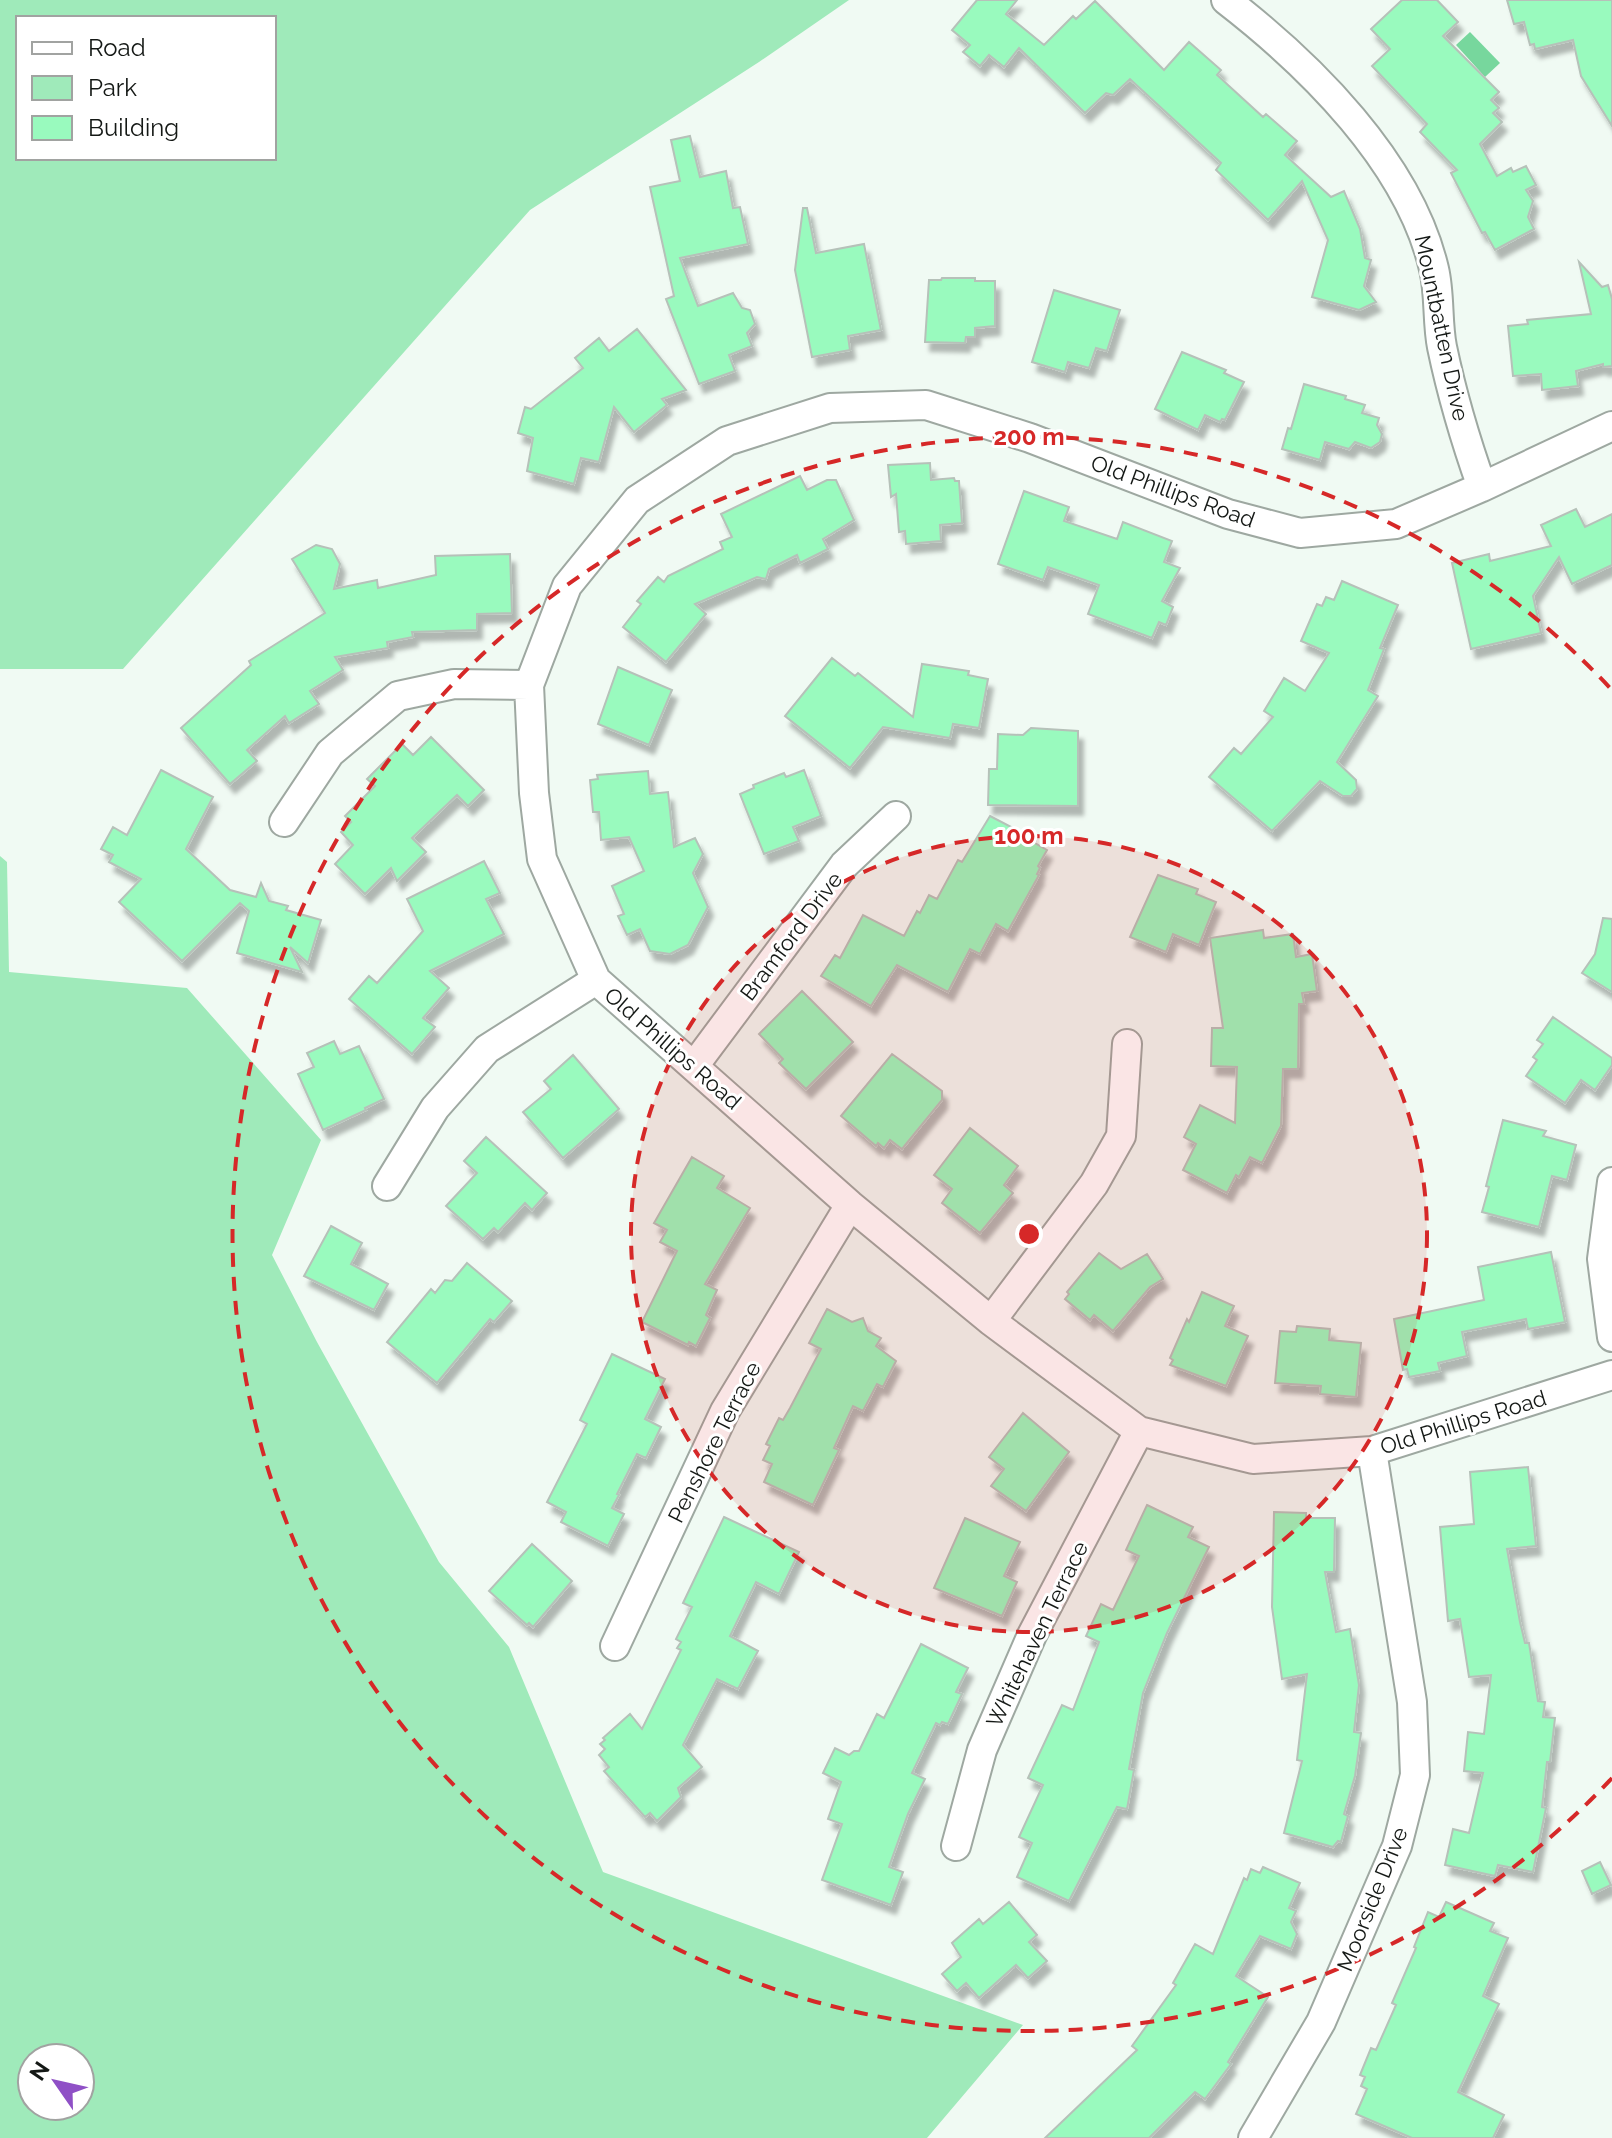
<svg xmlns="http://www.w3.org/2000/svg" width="1612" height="2138" viewBox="0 0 1612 2138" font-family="Raleway,sans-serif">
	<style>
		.green { fill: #9feaba; fill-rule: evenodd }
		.water { fill: #77d79d }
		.building { fill: #99fabe; stroke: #b6c1b9; stroke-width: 2; filter: url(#shadow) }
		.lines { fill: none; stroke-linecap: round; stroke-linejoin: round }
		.minor-casing { stroke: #9ea8a1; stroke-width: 32 }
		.minor { stroke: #fff; stroke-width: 28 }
		.ring { fill: none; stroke: #d62828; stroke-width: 4; stroke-dasharray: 14 10 }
		.labels { text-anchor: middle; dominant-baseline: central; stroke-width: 6; stroke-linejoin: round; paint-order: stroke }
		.street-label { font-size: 22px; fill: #141815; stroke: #fff }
		.centre { fill: #d62828; stroke: #fff; stroke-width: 4 }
		.ring-label { font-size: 24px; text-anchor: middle; font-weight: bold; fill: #d62828; stroke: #fff; stroke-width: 6; stroke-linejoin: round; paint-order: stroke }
	</style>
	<defs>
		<filter id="shadow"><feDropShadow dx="5" dy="9" stdDeviation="2" flood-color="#0004"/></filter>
	</defs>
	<rect width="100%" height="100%" fill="#f0faf3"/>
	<path class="green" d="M0,0H849L759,62L530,210L123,669H0ZM18,18H274V158H18Z
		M0,856L7,862L9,972L187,988L321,1140L272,1255L317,1342L439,1562L509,1647L603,1872L1023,2025L927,2138H0ZM32,2058H80V2106H32Z"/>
	<path class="water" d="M1470,32L1500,63L1485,77L1456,45Z"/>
	<path class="building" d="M977,0H1017L1006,14L1044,45L1073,16L1076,19L1095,1L1164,70L1189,42L1221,70L1217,75L1263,117L1266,114L1297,141L1285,155L1331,197L1344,191L1360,229L1365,258L1371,260L1364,286L1376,302L1359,310L1312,297L1328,240L1302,181L1268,220L1216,170L1221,163L1130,79L1113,95L1106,93L1085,113L1019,48L1004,67L989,55L980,66L963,52L970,45L952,30Z
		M1402,0H1437L1458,22L1443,36L1499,92L1491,100L1499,108L1493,113L1502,122L1480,144L1497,176L1511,168L1513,172L1526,166L1536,185L1526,190L1533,201L1528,217L1534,229L1495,250L1485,232L1482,233L1451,173L1457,170L1420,132L1427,124L1372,66L1390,49L1371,29Z
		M1507,0H1612V126L1581,76L1573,40L1535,49L1534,44L1530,45L1524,22L1514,24Z
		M690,136L700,177L726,171L733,208L740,207L748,244L680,258L698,306L733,293L742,308L750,310L755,324L747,333L752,346L729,355L735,371L699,384L666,299L674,296L650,187L680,181L671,140Z
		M803,208H807L816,253L864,244L881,330L848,336L850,350L812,357L795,270Z
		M1579,262L1602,287L1608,285L1612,299V366L1603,367V364L1576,371L1578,386L1542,390L1541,374L1513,376L1508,326L1528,324L1527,320L1591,314Z
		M942,278H975V281H995V326L975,328V337H966L965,343L925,342L929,280H941Z
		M1054,290L1120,310L1107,351L1096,348L1089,368L1068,362L1065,372L1032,362Z
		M637,329L686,390L662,399L667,405L634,432L614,407L599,462L581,458L574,484L527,471L533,438L518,433L525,407L531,409L583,368L575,358L599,338L609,351Z
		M1182,352L1226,370L1224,373L1244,382L1225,420L1222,419L1220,422L1205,415L1198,430L1155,409Z
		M1304,384L1346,396L1345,399L1365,405L1362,413L1379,418L1377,425L1382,434L1380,442L1371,448L1355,442L1349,449L1325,442L1320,460L1282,449L1288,428L1291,429Z
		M930,463L931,480L954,478L955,481H959L962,523L940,525L941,541L906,544L905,531L899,532L896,494L891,497L888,465Z
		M800,476L807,490L827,480H836L854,520L823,539L828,549L800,563L797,555L769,569L766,579L757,577L695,604L706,614L666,662L623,627L641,604L637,601L658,577L664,582L668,576L723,549L720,542L732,537L721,514Z
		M1024,491L1069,507L1064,521L1117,539L1123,522L1172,541L1164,562L1180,568L1162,601L1173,607L1166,625L1159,622L1152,638L1088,614L1099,585L1048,567L1043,580L998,564Z
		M1576,509L1585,527L1612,514V565L1572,584L1559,557L1533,596L1541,633L1471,649L1452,563L1489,554L1490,561L1551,546L1541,525Z
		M316,545L332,549L340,564L334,589L377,580L378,588L436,575L435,556L510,554L512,613L477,614V630L412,632L413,637L387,642L388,648L335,657L343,670L310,691L319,704L289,723L285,716L247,750L257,761L230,784L181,728L251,665L249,661L325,613L292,559Z
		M1342,581L1398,605L1380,648L1384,649L1368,690L1378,696L1337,762L1356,780L1357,789L1351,796H1343L1320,781L1272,831L1209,777L1234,748L1241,754L1273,717L1264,711L1284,678L1305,691L1329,653L1301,641L1317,604L1322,606L1326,597L1334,600Z
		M832,658L855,676L858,673L913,717L922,664L969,671L968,675L988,679L979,728L953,724L950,738L883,727L850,768L785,716Z
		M618,667L672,690L649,745L598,724Z
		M1031,728L1078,731V806L988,805L989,769H997L998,734L1023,735Z
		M431,737L484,790L468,806L457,795L412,838L426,852L397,881L391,868L365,894L335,864L353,845L341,832L351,822L345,816L375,786L367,779L402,744L413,755Z
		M161,770L213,797L186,849L230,890L256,897L261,883L269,901L288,906L286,910L321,920L308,963L290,947L302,972L237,953L249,911L240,903L182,961L119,902L141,879L109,862L113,855L101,849L113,827L127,835Z
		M804,770L821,816L793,827L799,841L764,854L740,794L754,788L753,785L784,773L786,777Z
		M648,771L650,794L668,792L674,847L695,838L703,854L693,873L708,907L688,945L670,954L650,951L640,929L627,935L618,916L624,914L612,886L644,871L629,837L601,840L599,812H593L590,780L598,779L597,775Z
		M990,816L1036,840L1035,843L1047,850L1038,866L1040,868L1037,874L1039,875L1008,931L996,924L980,954L970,949L948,992L897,965L871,1006L821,976L835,955L840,958L863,915L904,936L917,911L920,913L929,895L937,899L958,860L962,862Z
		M484,861L500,893L486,899L504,934L430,971L449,988L423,1018L435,1027L412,1054L349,999L369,976L377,983L423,931L407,899Z
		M1158,875L1198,889L1196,894L1216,902L1199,945L1173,934L1166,952L1130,937Z
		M1603,918L1612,919V992L1582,973L1595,954Z
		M1263,930L1264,938L1293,934L1296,957L1312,954L1317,991L1302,993L1304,1004H1299L1298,1069H1283L1281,1126L1262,1163L1250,1157L1239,1177L1236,1175L1227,1193L1183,1170L1196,1144L1184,1137L1200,1105L1235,1123L1237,1067L1211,1066L1212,1028H1223L1210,938Z
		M802,991L853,1042L806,1089L779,1063L783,1059L759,1034Z
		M1553,1017L1612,1058V1065L1595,1090L1581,1080L1565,1103L1526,1076L1537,1060L1533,1057L1543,1044L1537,1040Z
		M334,1041L340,1054L359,1046L384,1099L365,1108L366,1110L323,1130L298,1074L314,1067L307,1053Z
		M892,1054L942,1091V1100L902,1149L890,1140L884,1148L878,1143L876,1146L841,1116Z
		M573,1055L619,1109L563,1158L523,1112L551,1089L544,1081Z
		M1503,1120L1546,1131L1543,1136L1576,1145L1567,1180L1552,1176L1539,1227L1482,1212L1489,1187L1486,1186Z
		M970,1128L1018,1166L1004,1185L1013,1193L980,1233L942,1203L952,1189L934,1175Z
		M486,1137L547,1193L532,1210L525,1203L498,1232L494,1228L483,1239L446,1206L477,1173L464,1161Z
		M692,1157L724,1176L717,1188L750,1208L705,1284L717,1290L706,1315L710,1318L696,1346L689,1342L688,1345L642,1322L677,1251L660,1242L667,1230L654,1223Z
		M331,1226L362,1243L351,1264L388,1284L374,1310L304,1276Z
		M1551,1252L1565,1322L1528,1329L1526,1319L1462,1332L1467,1356L1438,1363L1440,1371L1409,1377L1407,1369L1403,1370L1394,1319L1484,1300L1478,1267Z
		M1099,1253L1121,1269L1147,1254L1163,1279L1150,1287L1113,1331L1094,1315L1090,1320L1065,1299L1069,1294L1067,1292Z
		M467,1263L512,1301L494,1322L490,1319L437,1383L387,1342L431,1289L435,1293L445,1280L452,1281Z
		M1202,1292L1234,1306L1225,1326L1248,1336L1226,1386L1170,1365L1173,1360L1170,1358L1187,1319L1189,1322Z
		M827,1309L852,1322L863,1318L868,1331L881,1338L876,1346L896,1361L883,1387L877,1384L863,1411L853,1406L834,1448L839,1450L813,1505L764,1482L772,1464L763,1460L770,1446L766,1444L779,1418L783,1420L790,1408L821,1349L809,1343Z
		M1297,1326L1330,1329L1329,1340L1361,1343L1356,1397L1320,1394L1321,1386L1275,1383L1280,1331L1296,1332Z
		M612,1354L665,1379L645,1419L661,1427L646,1458L637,1454L617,1494L619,1495L612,1508L624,1514L608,1546L561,1522L566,1512L547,1502L587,1424L580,1420Z
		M1023,1413L1069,1452L1026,1511L991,1486L1004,1469L989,1457Z
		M1528,1467L1536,1546L1507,1549L1520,1622L1525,1643H1529L1538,1701L1545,1702L1543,1717L1555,1718L1550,1762H1547L1542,1807L1546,1808L1533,1872L1498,1865L1495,1876L1445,1865L1453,1829L1469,1833L1483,1773L1464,1771L1468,1732L1484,1734L1491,1675L1469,1677L1460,1619L1448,1621L1440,1527L1474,1524L1470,1472Z
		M1147,1505L1193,1527L1188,1537L1209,1547L1167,1633L1143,1693L1129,1769L1134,1770L1127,1809L1117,1807L1069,1901L1017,1877L1032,1843L1019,1837L1043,1785L1028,1778L1062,1705L1073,1710L1099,1642L1086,1636L1101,1604L1113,1610L1139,1556L1126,1550Z
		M1274,1512L1306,1513V1518H1335L1334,1572H1325L1336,1632L1350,1629L1359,1685L1354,1732L1361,1733L1355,1776L1344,1814L1348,1816L1341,1842L1338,1841L1333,1847L1284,1833L1302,1761L1297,1760L1307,1674L1282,1679L1272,1607Z
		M724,1517L799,1552L779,1594L756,1582L730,1636L758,1651L738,1689L717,1679L683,1745L702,1767L678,1788L681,1797L657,1821L650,1813L645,1817L604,1771L609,1767L599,1755L605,1749L600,1744L605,1740L603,1738L630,1714L642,1729L681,1650L677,1648L681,1642L676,1639L692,1607L683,1603Z
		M965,1518L1020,1542L1004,1576L1017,1582L1002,1616L934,1588Z
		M532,1544L572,1581L533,1627L529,1623L527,1625L489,1591Z
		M921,1644L968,1668L956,1692L962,1694L948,1724L942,1722L940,1725L936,1723L912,1773L925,1779L908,1814L889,1867L903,1872L891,1905L822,1880L842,1824L828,1819L841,1782L823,1773L835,1748L849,1755L854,1751H859L877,1714L884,1718Z
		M1600,1862L1611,1885L1592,1894L1582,1871Z
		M1263,1867L1300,1883L1289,1908L1296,1911L1291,1922L1297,1934L1291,1949L1260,1936L1236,1976L1268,1997L1228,2062L1231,2064L1205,2099L1195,2092L1149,2138H1045L1137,2050L1132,2046L1176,1985L1173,1983L1195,1944L1213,1954L1244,1878L1247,1880L1251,1869L1260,1873Z
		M1009,1902L1037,1935L1029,1942L1047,1961L1028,1978L1016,1965L979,1998L966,1983L957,1991L942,1974L961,1957L952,1943L979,1919L983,1924Z
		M1446,1902L1494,1923L1490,1931L1508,1938L1483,1996L1499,2004L1458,2092L1504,2115L1493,2138H1412L1356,2114L1367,2089L1361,2086L1365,2077L1360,2075L1371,2048L1376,2050L1396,2005L1392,2003L1416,1948L1414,1947L1428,1912L1439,1917Z"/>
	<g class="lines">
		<defs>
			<path id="minor" d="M1226,0C1310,65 1409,162 1434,269C1440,294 1437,322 1442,347C1452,395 1466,442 1482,487
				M1612,426L1482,487L1396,524L1300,533L1228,514L1030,438L926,405L830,408L727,441L637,500L567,586L529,685L534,793L542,859L596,980L850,1205L991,1321L1139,1431L1253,1459L1372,1451L1612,1375
				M284,822L330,753L398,696L454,684L529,685
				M694,1066L844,865L896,816
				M1612,1182L1602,1259L1612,1337
				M387,1186L435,1108L487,1049L596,980
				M991,1321L1094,1184L1121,1136L1127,1044
				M615,1646L725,1411L850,1205
				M956,1846L982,1750L1032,1635L1139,1431
				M1253,2138L1321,2022L1397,1846L1415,1775L1412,1702L1372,1451"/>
		</defs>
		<use href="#minor" class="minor-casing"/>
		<use href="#minor" class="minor"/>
	</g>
	<circle cx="1029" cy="1234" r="398" fill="#d62828" fill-opacity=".12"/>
	<g class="ring">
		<circle cx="1029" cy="1234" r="398"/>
		<path d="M1612 1778A797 797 0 1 1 1612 690"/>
	</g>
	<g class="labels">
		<g class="street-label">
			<text transform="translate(1442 328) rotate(78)">Mountbatten Drive</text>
			<text transform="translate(1173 491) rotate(20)">Old Phillips Road</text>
			<text transform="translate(791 936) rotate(-53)">Bramford Drive</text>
			<text transform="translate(673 1048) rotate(41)">Old Phillips Road</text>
			<text transform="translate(1463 1422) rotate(-17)">Old Phillips Road</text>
			<text transform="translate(714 1442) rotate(-63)">Penshore Terrace</text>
			<text transform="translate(1037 1634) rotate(-64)">Whitehaven Terrace</text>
			<text transform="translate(1372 1899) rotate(-68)">Moorside Drive</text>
		</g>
	</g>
	<circle cx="1029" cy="1234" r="12" class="centre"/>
	<g class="ring-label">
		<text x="1029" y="445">200 m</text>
		<text x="1029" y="844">100 m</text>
	</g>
	<rect x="16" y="16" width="260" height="144" fill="#ffffff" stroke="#a1a3a1" stroke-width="2"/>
	<rect x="32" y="42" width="40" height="12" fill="#ffffff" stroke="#a1a3a1" stroke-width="2"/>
	<text x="88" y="56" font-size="24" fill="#141815">Road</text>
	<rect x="32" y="76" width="40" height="24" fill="#9feaba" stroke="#a1a3a1" stroke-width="2"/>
	<text x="88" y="96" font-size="24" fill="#141815">Park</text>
	<rect x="32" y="116" width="40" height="24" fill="#99fabe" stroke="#a1a3a1" stroke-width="2"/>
	<text x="88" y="136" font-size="24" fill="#141815">Building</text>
	<g transform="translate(56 2082) rotate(304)"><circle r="38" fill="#ffffff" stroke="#a1a3a1" stroke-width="2"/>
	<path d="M0-6L14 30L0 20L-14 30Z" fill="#8f50c6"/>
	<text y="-12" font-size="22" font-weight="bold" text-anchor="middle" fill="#141815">N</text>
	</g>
</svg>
